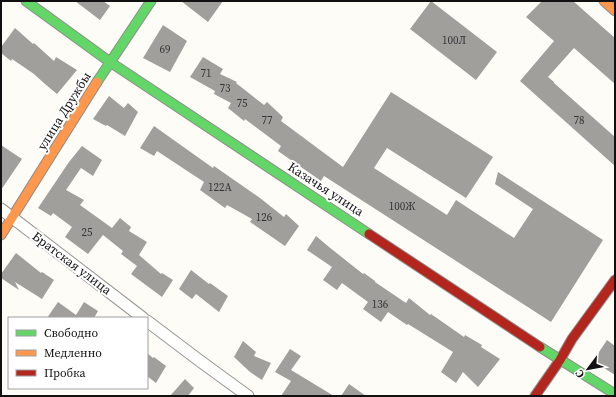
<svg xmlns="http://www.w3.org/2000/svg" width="616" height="397" viewBox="0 0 616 397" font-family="'Source Serif 4',serif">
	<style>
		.building { fill: #a19f9c }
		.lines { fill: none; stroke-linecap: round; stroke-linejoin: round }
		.street-casing { stroke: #979795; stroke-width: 13 }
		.fast-casing { stroke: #8e8d8b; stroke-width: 11 }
		.slow-casing { stroke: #8e8d8b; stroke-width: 11 }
		.jam-casing { stroke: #8e8d8b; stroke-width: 11 }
		.street { stroke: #fffffe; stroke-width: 11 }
		.fast { stroke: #63d668; stroke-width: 9 }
		.slow { stroke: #ff974d; stroke-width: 9 }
		.jam { stroke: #b3261e; stroke-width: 9 }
		.labels { text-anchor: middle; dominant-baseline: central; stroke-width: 4; stroke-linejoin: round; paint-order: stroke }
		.number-label { font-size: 11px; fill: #353434 }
		.street-label { font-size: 13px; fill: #111; stroke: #fff }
	</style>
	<rect width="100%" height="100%" fill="#fdfcf7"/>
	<path class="building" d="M75,1H103L110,6L100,20Z
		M181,1H223L208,22Z
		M431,1L497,52L476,80L410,29Z
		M542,1H573L615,38V84L574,48L548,77L554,82V83L615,137V166L520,81L554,41L526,17Z
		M163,25L187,41L170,72L143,58Z
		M15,28L33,44L34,43L54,61L56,57L77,70L57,94L45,84L34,74L12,59L11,61L1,53V47Z
		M203,57L223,69L220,74L237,82L236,83L264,105L267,102L283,117L281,121L343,167L391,92L493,157L466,198L387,148L374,168L447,215L456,200L514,238L533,209L495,184L498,172L603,240L551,322L324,176L321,181L278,151L281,146L245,119L244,121L228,108L231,103L214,94L215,91L190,77Z
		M109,96L124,108L128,103L138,112L125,136L107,125L106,126L93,119Z
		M154,126L213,168L214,166L260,198L284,217L286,214L299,226L285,246L250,222L252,219L227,205L225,208L200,190L204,182L157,151L154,156L140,148Z
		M1,145L22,159L1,190Z
		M82,146L102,160L93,176L81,168L66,190L84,200L80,205L112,228L120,218L131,227L129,231L147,242L139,255L161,274L162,273L173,280L162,297L131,274L137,266L121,254L123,251L103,235L88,254L65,237L72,227L53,213L51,216L38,208L69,162Z
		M316,236L329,247L363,274L364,273L375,281V282L406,303L409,298L430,315L431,314L464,337L465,335L482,345L481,347L500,359L478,387L463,372L456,383L441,372L453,352L408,324L407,325L388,312L381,322L363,309L368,302L342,283L337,290L323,280L332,267L307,250Z
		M16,253L41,273L42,272L54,280L42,299L15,282L19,290L1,278V274Z
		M191,270L209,284L210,283L228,296L219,312L196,294L192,299L179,289Z
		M58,302L76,315L84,302L98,311L94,318H47Z
		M607,340L615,346V375L593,361Z
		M243,341L256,352L254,356L271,363L262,380L250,372L234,357Z
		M290,349L301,356L291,370L334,396H281L291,381L275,372Z
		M147,353L153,358L154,357L166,366L156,383L147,376Z
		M185,379L194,388L188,396H170Z
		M349,384L366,396H341Z"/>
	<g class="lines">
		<defs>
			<path id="street" d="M1,209L143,318
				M147,321L200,361L248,396"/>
			<path id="fast" d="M26,1L110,62L369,234
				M97,82L151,1
				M540,347L615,394"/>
			<path id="slow" d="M604,1L615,11
				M1,235L97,82"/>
			<path id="jam" d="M369,234L540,347
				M535,396L560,360L572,339L615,280"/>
		</defs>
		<use href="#street" class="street-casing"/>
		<use href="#fast" class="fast-casing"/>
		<use href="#slow" class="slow-casing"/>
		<use href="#jam" class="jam-casing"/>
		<use href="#street" class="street"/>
		<use href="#fast" class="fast"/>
		<use href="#slow" class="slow"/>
		<use href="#jam" class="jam"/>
	</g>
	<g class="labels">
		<g class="number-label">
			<text x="454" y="40">100Л</text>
			<text x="165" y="49">69</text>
			<text x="206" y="73">71</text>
			<text x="225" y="88">73</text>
			<text x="242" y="103">75</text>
			<text x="267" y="120">77</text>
			<text x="579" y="120">78</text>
			<text x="220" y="187">122А</text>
			<text x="402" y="206">100Ж</text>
			<text x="264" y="217">126</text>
			<text x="87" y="232">25</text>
			<text x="380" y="304">136</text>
		</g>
		<g class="street-label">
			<text transform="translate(64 111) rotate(-58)">улица Дружбы</text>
			<text transform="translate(326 189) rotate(33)">Казачья улица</text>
			<text transform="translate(72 263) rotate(37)">Братская улица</text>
		</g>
	</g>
	<rect width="616" height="397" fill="none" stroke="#111111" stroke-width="4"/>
	<rect x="8" y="317" width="140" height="72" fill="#ffffff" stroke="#a0a0a0"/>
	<rect x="16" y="330" width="20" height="6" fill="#63d668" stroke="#a0a0a0"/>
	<text x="44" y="337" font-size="12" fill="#111111">Свободно</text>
	<rect x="16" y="350" width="20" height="6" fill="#ff974d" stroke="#a0a0a0"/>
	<text x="44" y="357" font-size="12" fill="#111111">Медленно</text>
	<rect x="16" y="370" width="20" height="6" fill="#b3261e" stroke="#a0a0a0"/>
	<text x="44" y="377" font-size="12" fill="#111111">Пробка</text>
	<g transform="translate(588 369) rotate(238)" stroke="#ffffff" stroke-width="3" paint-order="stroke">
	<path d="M0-3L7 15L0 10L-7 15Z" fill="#111111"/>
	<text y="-6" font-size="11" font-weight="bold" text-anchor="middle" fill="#111111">С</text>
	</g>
</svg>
